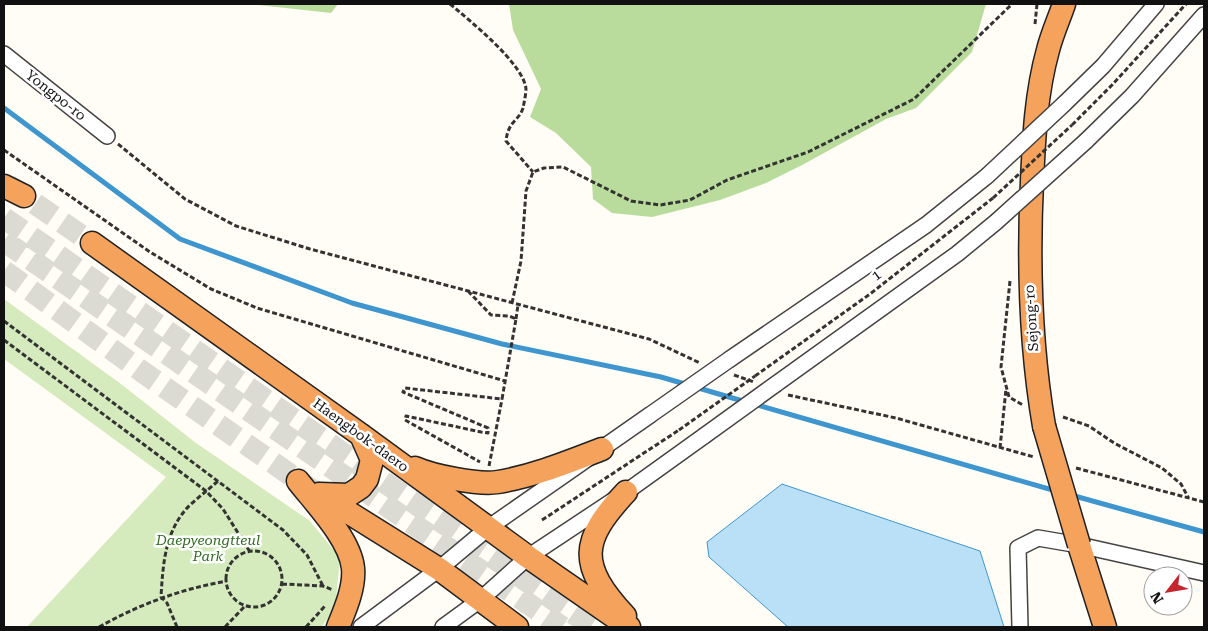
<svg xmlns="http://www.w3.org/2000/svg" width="1208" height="631" viewBox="0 0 1208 631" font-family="'Roboto Serif',serif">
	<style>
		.green { fill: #d5ebbd }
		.forest { fill: #b9dc9c }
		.water { fill: #b9e0f7; stroke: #3f96cf }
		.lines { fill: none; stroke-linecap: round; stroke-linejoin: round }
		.stream { stroke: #3f96cf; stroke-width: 5 }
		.highway-tunnel { stroke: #dbdad3; stroke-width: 22; stroke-dasharray: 22 11; stroke-linecap: butt }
		.minor-casing { stroke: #444; stroke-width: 18 }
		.highway-casing { stroke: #222; stroke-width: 25 }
		.path { stroke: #333; stroke-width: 3; stroke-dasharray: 5 2.5; stroke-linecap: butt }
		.minor { stroke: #fff; stroke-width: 15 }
		.highway { stroke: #f5a25d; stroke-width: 22 }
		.minor-bridge-casing { stroke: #444; stroke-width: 18; stroke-linecap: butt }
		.highway-bridge-casing { stroke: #222; stroke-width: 25; stroke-linecap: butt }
		.path-bridge { stroke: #333; stroke-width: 3; stroke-dasharray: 5 2.5; stroke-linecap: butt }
		.minor-bridge { stroke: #fff; stroke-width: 15 }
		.highway-bridge { stroke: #f5a25d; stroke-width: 22 }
		.labels { text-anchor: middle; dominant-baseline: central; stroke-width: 5; stroke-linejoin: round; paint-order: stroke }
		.street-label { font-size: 14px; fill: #111; stroke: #fff }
		.park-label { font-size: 14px; font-style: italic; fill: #2f6b1f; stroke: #fff }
	</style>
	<rect width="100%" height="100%" fill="#fffdf5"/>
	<path class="green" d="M4,299L121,384L196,443L310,521L340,558L335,610L321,627H27L166,477L4,359Z"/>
	<path class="forest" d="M249,4H338L331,13Z
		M509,4H986L972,52L916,108L886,119L804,164L766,183L720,200L652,217L612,213L593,199L591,167L556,133L530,117L541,89L513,30Z"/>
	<path class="water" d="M782,484L980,551L1004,627H788L709,557L707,542Z"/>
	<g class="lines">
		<path class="stream" d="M4,108L180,239L352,303L502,344L661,377L746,402
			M754,404L1056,491
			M1071,495L1204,532"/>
		<path class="highway-tunnel" d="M8,185L92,243
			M4,218L593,627
			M4,241L562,627
			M4,271L144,373L315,492"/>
		<defs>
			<path id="minor" d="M4,54L107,136
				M1064,104L1103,66L1156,4
				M1086,141L1132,96L1204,15
				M730,359L926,225L987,176
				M776,384L957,254L996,222
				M361,627L439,569L488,528L650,415
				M443,627L480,600L528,557L626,492L704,436
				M1020,627L1018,548L1038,538L1079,545L1204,573"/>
			<path id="highway" d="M4,186L24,196
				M92,243L361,435L528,557L629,627
				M1044,426C1030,344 1028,264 1032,181C1034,137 1036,93 1048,50C1052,34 1059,19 1064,4
				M415,468C433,476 478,485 498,482C534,476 568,462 602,449
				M298,481C315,503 350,539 353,568C355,587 345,610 338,627
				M319,494L439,569L517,627
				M320,494L349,495L361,487L367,479L372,460L361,435
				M1079,545L1105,627
				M625,616C578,565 580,541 626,492"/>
		</defs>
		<use href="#minor" class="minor-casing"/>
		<use href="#highway" class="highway-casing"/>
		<path class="path" d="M450,4C469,20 524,64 526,89C526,94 524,103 523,108C519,121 508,121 506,141L533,172
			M1035,24L1037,4
			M1072,125L1112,85L1186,4
			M118,144L185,199L236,226L310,249L649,339L700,363
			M4,150L150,252L211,289L257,308L505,381
			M1010,281L1001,367L1009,397L1023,405
			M468,291L491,315L509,316L516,319L502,399L405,388L403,392L488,428V433L481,432L406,416L405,420L480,462
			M512,303L521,261L526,191L533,172L544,168L563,167L631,201L660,205L690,200L727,180L808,152L914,99L1012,4
			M516,319L518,305
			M4,321L283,530L307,555L323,586
			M4,340L206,491L223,509L250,552
			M734,375L754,382
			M755,376L870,294L993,198
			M788,395L896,418L1034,457
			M1063,417L1089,426L1114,443L1162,468L1181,484L1188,497
			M1000,448L1006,389
			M489,466L502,399
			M1076,468L1204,502
			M542,520L679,430
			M226 579a28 28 0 1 1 56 0a28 28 0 1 1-56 0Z
			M282,584L323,586L333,590
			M99,627C140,604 181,589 227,581
			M177,627L167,603L161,597C163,563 165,529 191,504C200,496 209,489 218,481
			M225,627L245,606
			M306,627L325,606"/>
		<use href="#minor" class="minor"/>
		<use href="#highway" class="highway"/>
		<defs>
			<path id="minor-bridge" d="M987,176L1064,104
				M996,222L1086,141
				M650,415L730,359
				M704,436L776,384"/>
			<path id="highway-bridge" d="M1044,426L1079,545"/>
		</defs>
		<use href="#minor-bridge" class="minor-bridge-casing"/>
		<use href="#highway-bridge" class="highway-bridge-casing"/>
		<path class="path-bridge" d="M993,198L1072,125
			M679,430L755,376"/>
		<use href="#minor-bridge" class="minor-bridge"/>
		<use href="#highway-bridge" class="highway-bridge"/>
	</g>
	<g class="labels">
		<g class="street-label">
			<text transform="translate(56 95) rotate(38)">Yongpo-ro</text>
			<text transform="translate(876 275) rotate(-37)">1</text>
			<text transform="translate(1031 318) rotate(-94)">Sejong-ro</text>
			<text transform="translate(361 435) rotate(36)">Haengbok-daero</text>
		</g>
		<g class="park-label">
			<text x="208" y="540">Daepyeongtteul<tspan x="208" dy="16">Park</tspan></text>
		</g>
	</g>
	<rect width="1208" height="631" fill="none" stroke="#111111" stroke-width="10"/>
	<g transform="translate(1168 591) rotate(239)"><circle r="24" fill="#ffffff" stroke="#a0a0a0"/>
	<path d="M0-4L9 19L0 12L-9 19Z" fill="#c4262e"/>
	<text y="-8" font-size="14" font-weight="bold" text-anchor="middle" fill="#111111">N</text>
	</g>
</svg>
